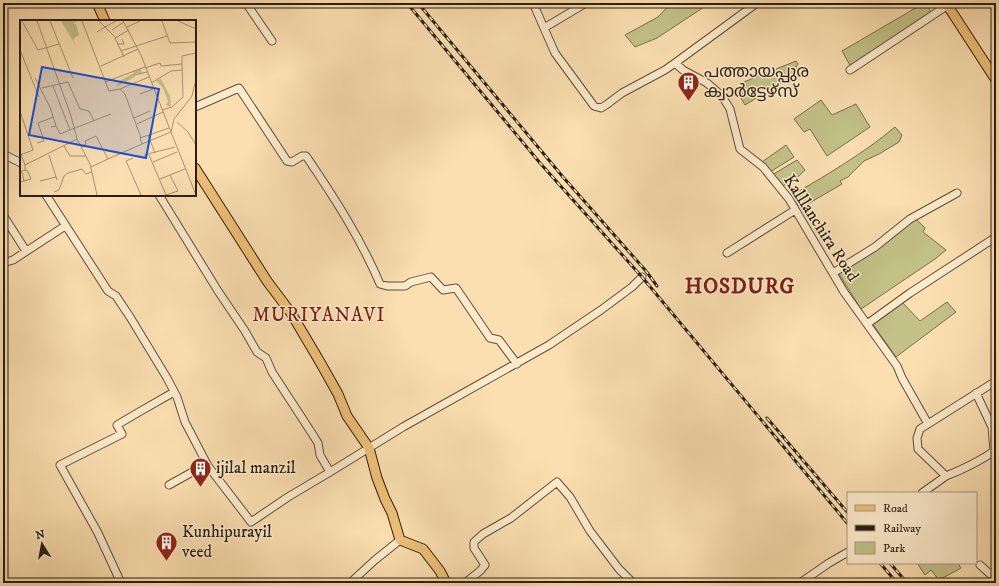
<svg xmlns="http://www.w3.org/2000/svg" width="999" height="586" viewBox="0 0 999 586" font-family="'IM FELL DW Pica','Noto Sans Malayalam',serif">
	<style>
		.green { fill: #c3c188; stroke: #77704d }
		.lines { fill: none; stroke-linecap: round; stroke-linejoin: round }
		.minor-casing { stroke: #5f4e3a; stroke-width: 9 }
		.major-casing { stroke: #2b1e12; stroke-width: 11 }
		.minor { stroke: #fceacc; stroke-width: 7 }
		.major { stroke: #eec078; stroke-width: 9 }
		.rail-casing { stroke: #2b1e12; stroke-width: 3 }
		.rail { stroke: #fceacc; stroke-width: 1.5; stroke-dasharray: 4.5; stroke-linecap: butt }
		.labels { text-anchor: middle; dominant-baseline: central; stroke-width: 3; stroke-linejoin: round; paint-order: stroke }
		.poi-label { font-size: 17px; fill: #2b1e12; stroke: #fceacc; text-anchor: start }
		.street-label { font-size: 17px; fill: #2b1e12; stroke: #fceacc }
		.quarter-label { font-size: 19px; letter-spacing: 1px; fill: #7a1f14; stroke: #fceacc }
		.district-label { font-size: 21px; font-weight: bold; letter-spacing: 1px; fill: #7a1f14; stroke: #fceacc }
		.inset-road { fill: none; stroke: #a89271; stroke-width: 1 }
		.view { fill: #1d4ed8; fill-opacity: 0.15; stroke: #1d4ed8; stroke-width: 2 }
		.inset-edge { fill: none; stroke: #2b1e12; stroke-width: 2 }
	</style>
	<rect width="100%" height="100%" fill="#fbdfb1"/>
	<filter id="stains"><feTurbulence type="fractalNoise" baseFrequency=".005" numOctaves="4"/><feColorMatrix values="0 0 0 0 .2 0 0 0 0 .09 0 0 0 0 .02 0 0 0 .5 -.17"/></filter>
	<radialGradient id="worn" r=".72"><stop offset=".6" stop-color="#630" stop-opacity="0"/><stop offset="1" stop-color="#630" stop-opacity=".3"/></radialGradient>
	<path class="green" d="M671,3H710L657,38L635,47L625,35L658,17Z
		M924,3H926L932,14L851,67L842,51Z
		M796,61L798,64L796,67V74L745,105L739,95L746,91L744,82Z
		M821,100L832,115L856,104L870,127L827,156L810,129L804,132L794,119Z
		M895,127L902,135L899,142L879,154L864,161L848,177L840,181L842,184L801,208L791,196C826,175 863,154 895,127Z
		M786,145L794,157L770,172L762,162Z
		M797,160L805,170L799,176L781,187L772,175Z
		M916,219L925,228L923,232L946,250L935,259L861,309L839,274L846,267L872,252Z
		M902,302L920,321L947,302L956,312L896,357L872,323Z
		M917,563H958L961,568L939,580L931,570L925,575Z"/>
	<g class="lines">
		<defs>
			<path id="minor" d="M246,3L272,41
				M533,3L555,53L594,106L601,108L606,105L622,93L665,70L675,63L683,70L707,83L722,96L730,109L740,149L763,167L789,199L844,292L897,366L902,378L928,424
				M544,28L586,3
				M675,63L757,3
				M850,70L948,5
				M195,107L239,88L287,161L292,162L302,156H306C334,197 361,239 380,284L387,286H405L411,282L431,277L443,290L456,288L490,338L499,340L517,364
				M3,154L21,163
				M46,195L108,291L116,296L130,317L167,378L177,397L185,422L208,466
				M159,195L218,291L245,331L257,352L266,358L272,372L313,435L318,443L320,455L330,472L403,427L549,345L601,310L632,287L642,277
				M3,215L26,251
				M727,253L795,210
				M3,263L13,260L65,226
				M833,273L875,247L910,219L957,193
				M867,324L910,293L996,237
				M976,393L992,427L994,451L996,454
				M946,476C964,469 980,461 996,450
				M169,485L203,466H208L251,522L288,497L330,472
				M922,493L946,476L918,449L917,438L920,429L996,381
				M980,565L990,574L996,571
				M121,583L98,533L60,465L122,434L117,425L139,412L174,392
				M350,583L375,560L400,540
				M465,583L480,571L485,565L474,548V542L483,534L511,518L557,482L570,497L590,531L619,569L633,583
				M800,583L829,563L848,552"/>
			<path id="major" d="M97,3L105,21
				M946,3L996,80
				M195,168L267,281L291,313L320,362L338,394L347,416L369,448L377,478L385,499L392,513L400,540L423,549L440,571L446,583"/>
		</defs>
		<use href="#minor" class="minor-casing"/>
		<use href="#major" class="major-casing"/>
		<use href="#minor" class="minor"/>
		<use href="#major" class="major"/>
		<defs>
			<path id="rail" d="M407,3L540,163L642,277L848,524
				M418,3L563,177L646,271L657,286
				M767,418L848,513
				M880,563L897,583
				M890,563L907,583"/>
		</defs>
		<use href="#rail" class="rail-casing"/>
		<use href="#rail" class="rail"/>
	</g>
	<defs>
		<symbol id="building-pin" viewBox="-11 -11 22 30"><path d="M0 17L-7.5 6A9.5 9.5 0 1 1 7.5 6Z" fill="#8f2418" stroke="#fceacc"/><path d="M-4-6H4V6H1V3H-1V6H-4ZM-2.5-4.3h1.7v1.8h-1.7ZM.8-4.3h1.7v1.8H.8ZM-2.5-1h1.7V.8h-1.7ZM.8-1h1.7V.8H.8Z" fill="#fff"/></symbol>
	</defs>
	<g fill-rule="evenodd">
		<use href="#building-pin" x="676" y="70" width="25" height="34"/>
		<use href="#building-pin" x="188" y="456" width="25" height="34"/>
		<use href="#building-pin" x="154" y="530" width="25" height="34"/>
	</g>
	<g class="labels">
		<g class="poi-label">
			<text x="704" y="72">പത്തായപ്പുര<tspan x="704" dy="20">ക്വാർട്ടേഴ്സ്</tspan></text>
			<text x="216" y="468">ijilal manzil</text>
			<text x="182" y="532">Kunhipurayil<tspan x="182" dy="20">veed</tspan></text>
		</g>
		<g class="street-label">
			<text transform="translate(821 228) rotate(57)">Kalllanchira Road</text>
		</g>
		<g class="quarter-label">
			<text x="319" y="315">MURIYANAVI</text>
		</g>
		<g class="district-label">
			<text x="740" y="287">HOSDURG</text>
		</g>
	</g>
	<g transform="translate(20 20)">
		<rect width="176" height="176" fill="#fbdfb1"/>
		<path d="M41,1H57L53,4H56L59,15L53,19L56,26ZM121,49L122,53L114,54L115,57L96,67L101,60L114,53L113,51ZM141,59L150,76L151,87L146,85L148,81L143,68L136,60Z" fill="#c3c188"/>
		<path class="inset-road" d="M2,1L18,30L39,24M17,1L51,96L57,119L70,144L77,175M30,1L53,58M62,1L89,71L100,69L105,74L121,118M79,1L85,7L96,1M103,1L121,35L151,112M142,1L150,23L175,22M158,1L176,9M107,7L120,1M92,10L104,2M77,12L85,7L96,18M97,24H104L102,19M0,30L19,77M101,31L147,16M104,37L95,18L109,10M81,46L118,29M125,48L140,43L141,46L162,44V36L176,33M114,55L127,52M15,58L30,87L36,106M176,59L172,76L154,99L151,112L176,175M85,62L125,47M131,63L151,51L162,50M33,66L50,110L91,94M22,68L48,62L60,89L69,91L74,101M100,69L129,57M120,74L133,69M142,90L152,87L163,77L162,44M0,91L13,130L0,135M114,98L130,91M157,102L168,112L176,125M117,104L143,92M31,107L36,106L40,114L50,110M128,115L135,133M17,123L24,121L18,103L34,97M122,124L151,112M44,126L50,136H66M62,127L66,124L65,121L76,116L88,139L122,124L120,118L149,108M0,132L5,145M29,135L37,160M124,135L155,127M129,135L146,175M113,138L106,141L121,175M133,142L157,132M71,147L88,139M0,152L5,150V145L57,119M140,159L165,149M4,161L11,159L7,150L5,151M20,161L36,157M0,162L4,161L2,152M34,172L39,170L44,156L48,153L62,149L66,154L72,152M146,175L158,171L150,155"/>
		<path class="view" d="M22,47L139,69L126,138L9,115Z"/>
		<rect width="176" height="176" class="inset-edge"/>
	</g>
	<rect width="999" height="586" fill="none" stroke="#fbdfb1" stroke-width="16"/>
	<rect x="4" y="4" width="991" height="578" fill="none" stroke="#2b1e12" stroke-width="2"/>
	<rect x="8" y="8" width="983" height="570" fill="none" stroke="#2b1e12"/>
	<rect x="847" y="492" width="130" height="72" fill="#fceacc" stroke="#a89882"/>
	<rect x="855" y="505" width="20" height="6" fill="#eec078" stroke="#a89882"/>
	<text x="883" y="512" font-size="12" fill="#2b1e12">Road</text>
	<rect x="855" y="525" width="20" height="6" fill="#2b1e12" stroke="#a89882"/>
	<text x="883" y="532" font-size="12" fill="#2b1e12">Railway</text>
	<rect x="855" y="542" width="20" height="12" fill="#c3c188" stroke="#a89882"/>
	<text x="883" y="552" font-size="12" fill="#2b1e12">Park</text>
	<g transform="translate(42 544) rotate(349)" stroke="#fceacc" stroke-width="3" paint-order="stroke">
	<path d="M0-3L7 15L0 10L-7 15Z" fill="#2b1e12"/>
	<text y="-6" font-size="11" font-weight="bold" text-anchor="middle" fill="#2b1e12">N</text>
	</g>
	<rect width="100%" height="100%" filter="url(#stains)"/>
	<rect width="100%" height="100%" fill="url(#worn)"/>
</svg>
